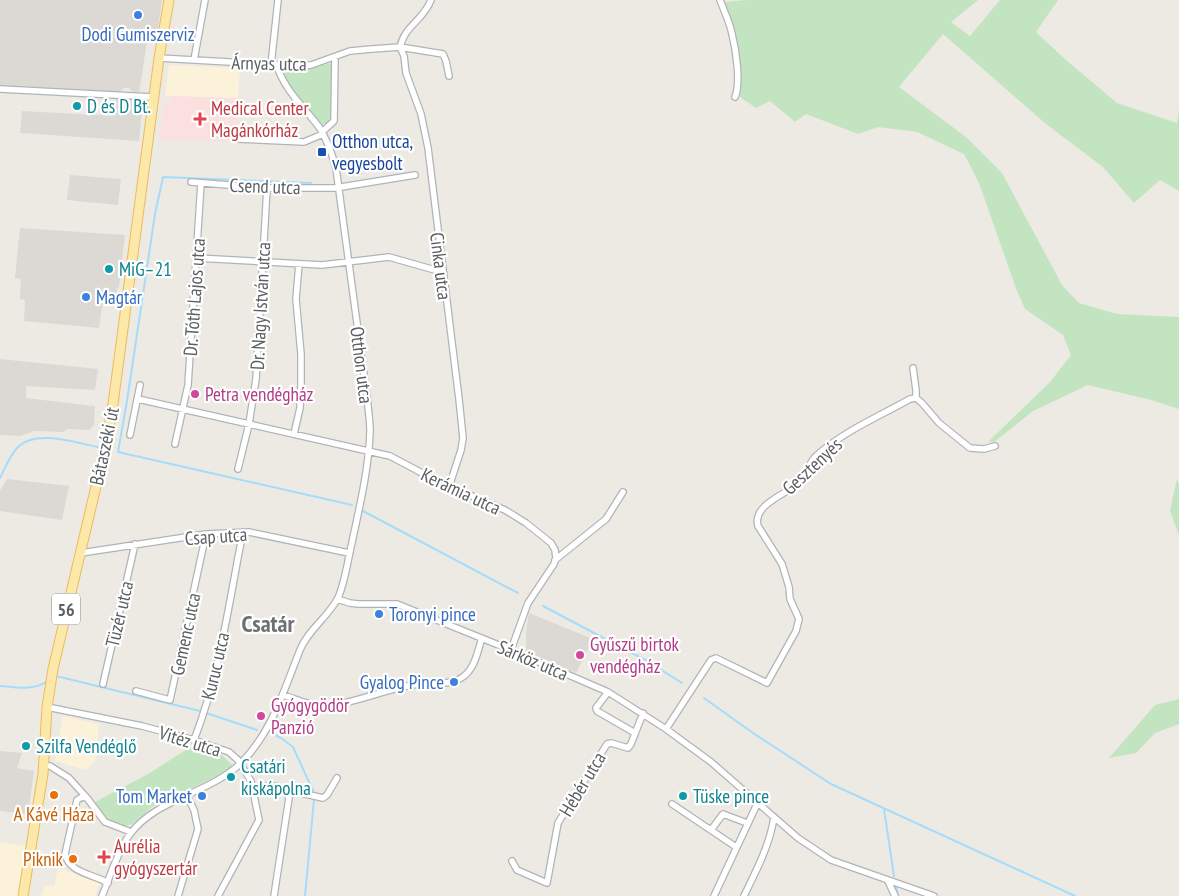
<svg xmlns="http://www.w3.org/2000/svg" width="1179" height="896" viewBox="0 0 1179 896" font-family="'PT Sans Narrow',sans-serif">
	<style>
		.commercial { fill: #fcf2d9 }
		.industrial { fill: #dcd9d5 }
		.medical { fill: #fae0df }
		.green { fill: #c3e4c0 }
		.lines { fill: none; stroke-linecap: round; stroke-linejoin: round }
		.stream { stroke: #a5dcfc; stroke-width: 2 }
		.minor-casing { stroke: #b0b4b8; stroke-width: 8 }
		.primary-casing { stroke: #ecba5d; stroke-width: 11 }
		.minor { stroke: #fff; stroke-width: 5.5 }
		.primary { stroke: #fce9a9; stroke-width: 9 }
		.shop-dot { fill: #3f7fe0; stroke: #fff; stroke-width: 2 }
		.culture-dot { fill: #0f9aa8; stroke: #fff; stroke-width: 2 }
		.health-dot { fill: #e0444e; stroke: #fff; stroke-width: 2 }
		.transit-dot { fill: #1a4fb4; stroke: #fff; stroke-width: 2 }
		.hotel-dot { fill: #d1479c; stroke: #fff; stroke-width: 2 }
		.food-dot { fill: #e8710a; stroke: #fff; stroke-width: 2 }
		.labels { text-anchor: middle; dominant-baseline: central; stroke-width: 4.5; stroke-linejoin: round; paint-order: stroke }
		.shield { fill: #fff; stroke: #8c8f92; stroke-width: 1 }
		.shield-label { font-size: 18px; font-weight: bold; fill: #5b5f63 }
		.shop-label { font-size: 19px; fill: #366cbe; stroke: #fff; text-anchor: start }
		.street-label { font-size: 19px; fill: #5b5f63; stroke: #fff }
		.culture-label { font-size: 19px; fill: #0d838f; stroke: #fff; text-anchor: start }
		.health-label { font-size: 19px; fill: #be3a42; stroke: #fff; text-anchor: start }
		.transit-label { font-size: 19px; fill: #164399; stroke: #fff; text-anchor: start }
		.hotel-label { font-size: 19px; fill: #b23c85; stroke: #fff; text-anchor: start }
		.food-label { font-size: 19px; fill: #c56008; stroke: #fff }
		.district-label { font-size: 24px; font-weight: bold; fill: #6c7175; stroke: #fff }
	</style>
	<rect width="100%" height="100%" fill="#edeae3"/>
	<path class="commercial" d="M169,65L240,68L238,98L165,96Z
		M63,716L99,724L95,761L86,770L55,761Z
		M0,842L28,846L23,879L18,896H0Z
		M58,868L100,883L95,896H41L45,885L54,886Z"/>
	<path class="industrial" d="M0,0H162L156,41H147L139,93L133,92L129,88H124L120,92L0,85Z
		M116,99L143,101L139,141L20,133L22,111L115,116Z
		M70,175L121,179L118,205L67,200Z
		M20,228L125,235L119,288H117L115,303L103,301L99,328L24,321L25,300L20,299L21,279L15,278Z
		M0,359L98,369L95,390L26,386V398L95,406L94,425L89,430L67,429L64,432L34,431L20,436L0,435Z
		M7,479L69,486L62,520L0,511V491Z
		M529,613L593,639L576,673L526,651V633Z
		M0,751L22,753L17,768L34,771L28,814L0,811Z"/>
	<path class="medical" d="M171,96L238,98L237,136H234V142L159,139L164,101L170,102Z"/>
	<path class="green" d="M746,0H978L951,22L970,36L1000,0H1058L1036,32L1066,60L1117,103L1177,123L1179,108V191L1160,180L1134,203L1103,167L1046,124L943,34L899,87L966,137L1002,173L1062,285L1079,303L1117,314L1179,317V409L1151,400L1088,385L1033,411L993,443L989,441L1050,382L1071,355L1063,335L1025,309L1017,291L979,183L964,154L917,132L878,127L858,134L806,114L795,122L770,101L756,108L740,97L737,43L725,2Z
		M331,63L333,66L331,116L328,123L321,125L292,92L284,72L286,70L312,68Z
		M1177,479L1179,485V535L1170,511Z
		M1179,699V724L1155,733L1136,753L1109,758L1155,705Z
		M192,746L222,755L233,766L217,776L152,807L132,824L121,827L105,819L95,802L148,774Z"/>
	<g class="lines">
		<path class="stream" d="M118,452L127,401L155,214L163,177L311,183
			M118,452L352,505
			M0,478C5,468 10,455 18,447C36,429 76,443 98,447
			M363,511L518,593
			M543,606L647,661L682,683
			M56,676L200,711L257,730
			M0,686C16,687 32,691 46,682
			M704,698L753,733L831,784L1075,896
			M271,733L281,738L293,747L314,793
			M884,809L894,876
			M896,886L898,896
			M305,896L314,799"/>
		<defs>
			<path id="minor" d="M720,0C724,11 730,23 732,34C736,50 741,83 735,97
				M400,47L404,56L406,73L421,114L428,148L459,399L463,438L461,450L449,487
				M400,47C405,25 423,21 431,0
				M159,58L303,66L311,65L350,51L372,49L400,47L443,54L446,61L449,76
				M194,60L205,0
				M271,65L278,0
				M0,89L153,97
				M322,132L334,121L335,57
				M238,139L304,142L323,134
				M191,182L267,188H335L415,175
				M197,258L322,265L389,257L442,272
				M913,368L916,390V398
				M916,398L922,403L939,423L970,448L984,449L995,446
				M138,399L390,456L439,482L505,510L526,523L551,543L555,550L556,558L554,564L528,603L511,650
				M294,434L300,408L301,384V354L296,299L299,264
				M130,435L140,385
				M175,444L188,385L201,183
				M238,469L249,424L256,379L267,188
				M81,553L206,534L249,532L349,553
				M555,560L606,519L623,492
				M337,599L350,603L358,604H397L511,650L608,692L666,729L711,762L798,838L831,860L934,896
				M103,684L135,544
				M136,691L170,700L206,534
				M608,692L596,708L597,711L635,733
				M283,695C294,698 305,704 316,705C348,708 387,687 420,684C435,682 452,686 464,676C475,668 478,650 482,638
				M47,707L142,726L194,740L229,752L238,760L251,781L259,820L218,896
				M666,729L711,660L716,658L767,683L796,631L799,619L790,599L789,587L782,564L758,526C752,505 786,494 799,483C808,475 808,464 815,457C842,432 878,417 910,399L916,398
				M194,740C220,674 229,601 243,532
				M50,766L69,778L87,798
				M254,790C268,784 282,782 289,798L274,896
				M287,793L292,791L323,798L327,795L337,778
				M672,804L736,847
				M711,830L723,814L747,823
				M512,861L517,870L547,883L558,823L607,744L611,743L628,748L631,744L643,713
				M888,881L895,896
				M108,883C93,874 69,873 65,854L77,800L82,797L87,798L105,822L131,832
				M102,896C110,877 118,850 130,834C157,798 209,794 241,763C272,732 284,690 300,650C308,630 328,617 338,598C345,582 347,564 351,547C359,509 369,469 370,431C370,420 368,408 367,397L336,168C332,154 327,139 319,127C304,107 285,91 277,66
				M178,896L198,829L194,810L187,796
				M714,896L758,802
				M744,896C756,871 770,845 774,817"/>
			<path id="primary" d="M23,896L43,774L47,707L53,669L106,444L113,404L159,58L169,0"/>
		</defs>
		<use href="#minor" class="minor-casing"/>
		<use href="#primary" class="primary-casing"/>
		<use href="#minor" class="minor"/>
		<use href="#primary" class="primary"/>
	</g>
	<g class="shop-dot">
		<circle cx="138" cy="15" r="5"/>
		<circle cx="86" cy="297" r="5"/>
		<circle cx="379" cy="614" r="5"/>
		<circle cx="454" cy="682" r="5"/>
		<circle cx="202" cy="796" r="5"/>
	</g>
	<g class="culture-dot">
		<circle cx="77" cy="106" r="5"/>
		<circle cx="109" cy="269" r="5"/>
		<circle cx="26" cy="746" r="5"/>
		<circle cx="231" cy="777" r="5"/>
		<circle cx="683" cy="796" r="5"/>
	</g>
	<g class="health-dot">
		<path d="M197.5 111.5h5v5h5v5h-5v5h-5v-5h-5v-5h5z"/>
		<path d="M101.5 849.5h5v5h5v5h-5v5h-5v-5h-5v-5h5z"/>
	</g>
	<rect class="transit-dot" x="317" y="147" width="10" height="10" rx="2.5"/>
	<g class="hotel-dot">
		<circle cx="195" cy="394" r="5"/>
		<circle cx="580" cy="655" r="5"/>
		<circle cx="261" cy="716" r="5"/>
	</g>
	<g class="food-dot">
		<circle cx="54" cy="795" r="5"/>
		<circle cx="73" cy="859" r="5"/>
	</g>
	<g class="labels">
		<rect class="shield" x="52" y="593.5" width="28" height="31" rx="4"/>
		<g class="shield-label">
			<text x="66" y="609">56</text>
		</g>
		<g class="shop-label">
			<text x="138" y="34" text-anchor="middle">Dodi Gumiszerviz</text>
			<text x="96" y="297">Magtár</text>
			<text x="389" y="614">Toronyi pince</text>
			<text x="444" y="682" text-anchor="end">Gyalog Pince</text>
			<text x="192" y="796" text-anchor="end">Tom Market</text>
		</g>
		<g class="street-label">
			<text transform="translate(269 63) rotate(1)">Árnyas utca</text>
			<text transform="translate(265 186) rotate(2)">Csend utca</text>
			<text transform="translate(441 266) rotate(83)">Cinka utca</text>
			<text transform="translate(194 297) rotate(-86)">Dr. Tóth Lajos utca</text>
			<text transform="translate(260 306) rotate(-87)">Dr. Nagy István utca</text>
			<text transform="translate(362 365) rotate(83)">Otthon utca</text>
			<text transform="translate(104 446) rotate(-78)">Bátaszéki út</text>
			<text transform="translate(812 466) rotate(-43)">Gesztenyés</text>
			<text transform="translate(461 491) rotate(25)">Kerámia utca</text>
			<text transform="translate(216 536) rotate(-4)">Csap utca</text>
			<text transform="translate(119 614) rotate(-77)">Tüzér utca</text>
			<text transform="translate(185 634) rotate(-78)">Gemenc utca</text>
			<text transform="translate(533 660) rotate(23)">Sárköz utca</text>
			<text transform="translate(215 666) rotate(-77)">Kuruc utca</text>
			<text transform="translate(190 741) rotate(17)">Vitéz utca</text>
			<text transform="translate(582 784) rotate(-59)">Hébér utca</text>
		</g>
		<g class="culture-label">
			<text x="87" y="106">D és D Bt.</text>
			<text x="119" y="269">MiG–21</text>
			<text x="36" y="746">Szilfa Vendéglő</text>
			<text x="241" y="766">Csatári<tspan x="241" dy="22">kiskápolna</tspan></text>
			<text x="693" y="796">Tüske pince</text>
		</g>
		<g class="health-label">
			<text x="211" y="108">Medical Center<tspan x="211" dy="22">Magánkórház</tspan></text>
			<text x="114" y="846">Aurélia<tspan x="114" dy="22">gyógyszertár</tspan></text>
		</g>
		<g class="transit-label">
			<text x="332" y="141">Otthon utca,<tspan x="332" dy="22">vegyesbolt</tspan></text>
		</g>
		<g class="hotel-label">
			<text x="205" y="394">Petra vendégház</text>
			<text x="590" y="644">Gyűszű birtok<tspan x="590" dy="22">vendégház</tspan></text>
			<text x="271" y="705">Gyógygödör<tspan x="271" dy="22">Panzió</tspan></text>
		</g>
		<g class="food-label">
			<text x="54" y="814">A Kávé Háza</text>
			<text x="63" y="859" text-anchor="end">Piknik</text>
		</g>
		<g class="district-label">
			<text x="268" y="623">Csatár</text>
		</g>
	</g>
</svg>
